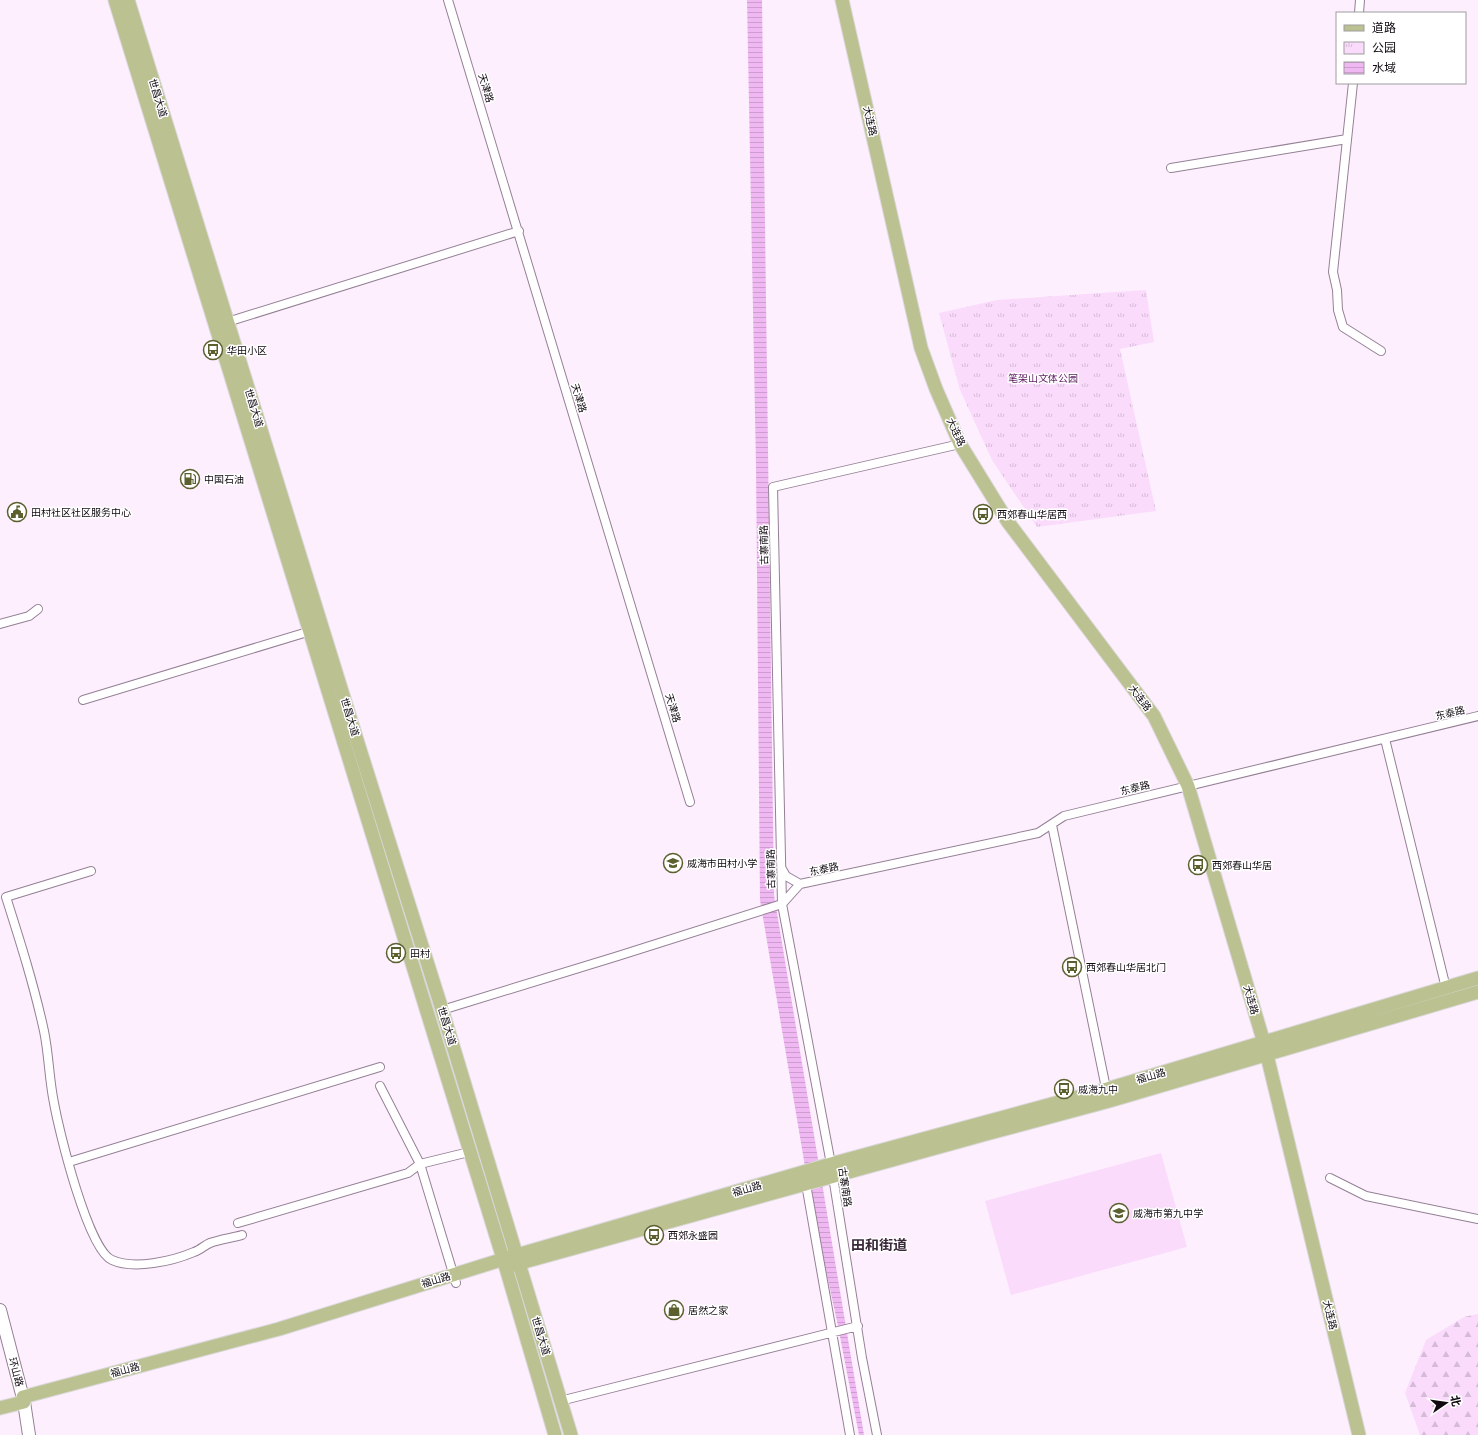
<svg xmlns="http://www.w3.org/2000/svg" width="1478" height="1435" viewBox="0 0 1478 1435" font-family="Quicksand,'Noto Sans SC',sans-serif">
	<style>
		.grass { fill: #fadbfc }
		.forest { fill: url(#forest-firs) }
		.park { fill: url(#park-tufts) }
		.water { fill: url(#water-rules) }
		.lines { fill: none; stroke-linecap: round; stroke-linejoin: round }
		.minor-casing { stroke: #958096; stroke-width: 10 }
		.secondary-casing { stroke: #958096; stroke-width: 14 }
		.primary-casing { stroke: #d9d8d9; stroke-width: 15 }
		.minor { stroke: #fff; stroke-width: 8 }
		.secondary { stroke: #fff; stroke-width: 12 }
		.primary { stroke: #bcc192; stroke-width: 13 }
		.labels { text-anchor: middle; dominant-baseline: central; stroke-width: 3; stroke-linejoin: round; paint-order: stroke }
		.street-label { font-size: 10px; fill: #100910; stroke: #fff }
		.poi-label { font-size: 10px; fill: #100910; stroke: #fff; text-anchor: start }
		.park-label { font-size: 10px; fill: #5d1e62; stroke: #fff }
		.district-label { font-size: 14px; font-weight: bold; fill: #39273a; stroke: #fff }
	</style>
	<defs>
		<pattern id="forest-firs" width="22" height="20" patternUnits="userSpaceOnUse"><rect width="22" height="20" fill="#fadbfc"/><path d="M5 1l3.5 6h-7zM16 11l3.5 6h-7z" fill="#d5bbd7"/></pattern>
		<pattern id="park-tufts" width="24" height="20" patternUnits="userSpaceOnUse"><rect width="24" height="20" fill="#fadbfc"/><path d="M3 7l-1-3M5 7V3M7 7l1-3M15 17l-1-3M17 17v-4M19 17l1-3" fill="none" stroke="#d5bbd7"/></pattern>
		<pattern id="water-rules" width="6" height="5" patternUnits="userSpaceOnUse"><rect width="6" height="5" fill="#f0b8f3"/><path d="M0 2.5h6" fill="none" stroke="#cd9dcf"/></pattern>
	</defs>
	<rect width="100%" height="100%" fill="#fdeffd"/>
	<path class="grass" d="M1161,1153L1187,1247L1011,1295L985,1201Z"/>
	<path class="forest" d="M1478,1314V1435H1420L1405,1393L1426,1340L1464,1317Z"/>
	<path class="park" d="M1146,290L1154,342L1120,349L1156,511L1037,527L992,460L960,390L939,313L997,300Z"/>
	<path class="water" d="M747,0H762L774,895L864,1435H859L837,1321L812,1208L760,900L756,466Z"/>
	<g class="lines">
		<defs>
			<path id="minor" d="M448,0L690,802
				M1359,13L1360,0
				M1353,83L1333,272L1337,290L1338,310L1343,327L1381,351
				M1171,168L1347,139
				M224,323L519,231
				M0,624L29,616L38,609
				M83,700L314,630
				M1385,739L1446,988
				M1052,825L1107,1093
				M782,869L786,876L800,884
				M91,871L6,897C20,941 34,985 44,1031C49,1055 49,1079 54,1103C59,1131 88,1250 112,1260C134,1270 173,1261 194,1252C200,1250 205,1245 210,1243C220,1239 232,1238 242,1235
				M800,884L1038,833L1064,816L1478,716
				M442,1010L618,956L782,904L800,884
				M380,1086L420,1164L456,1283
				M69,1162L380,1067
				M1330,1178L1366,1196L1478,1219
				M806,1184L850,1435
				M238,1223L408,1173L420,1164L469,1152
				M560,1401L858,1326
				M877,1435L862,1358L831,1164L782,904L773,487L960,444"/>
			<path id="secondary" d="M0,1310L24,1402L29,1435"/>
			<path id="primary" d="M115,0L506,1268L555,1435
				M128,0L356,737L440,1003L571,1435
				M842,0L921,348L936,389L960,444L1008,522L1154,716L1188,786L1264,1043L1359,1435
				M513,1265L986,1134L1109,1101L1478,992
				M23,1397L279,1329L517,1255L831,1164L1107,1089L1478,978
				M0,1408L24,1402"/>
		</defs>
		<use href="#minor" class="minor-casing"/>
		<use href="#secondary" class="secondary-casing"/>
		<use href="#primary" class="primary-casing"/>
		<use href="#minor" class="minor"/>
		<use href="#secondary" class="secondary"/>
		<use href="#primary" class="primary"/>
	</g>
	<defs>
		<symbol id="bus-ring" viewBox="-11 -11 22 22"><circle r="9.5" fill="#fff" stroke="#5b602e" stroke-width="1.5"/><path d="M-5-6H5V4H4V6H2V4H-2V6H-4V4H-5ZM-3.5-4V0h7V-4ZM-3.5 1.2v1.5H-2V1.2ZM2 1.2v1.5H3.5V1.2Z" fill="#5b602e"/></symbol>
		<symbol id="fuel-ring" viewBox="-11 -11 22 22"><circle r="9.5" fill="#fff" stroke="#5b602e" stroke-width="1.5"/><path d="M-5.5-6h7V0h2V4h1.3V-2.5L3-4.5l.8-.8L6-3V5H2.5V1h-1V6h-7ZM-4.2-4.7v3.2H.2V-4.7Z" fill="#5b602e"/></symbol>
		<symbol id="civic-ring" viewBox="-11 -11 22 22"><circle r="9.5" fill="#fff" stroke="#5b602e" stroke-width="1.5"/><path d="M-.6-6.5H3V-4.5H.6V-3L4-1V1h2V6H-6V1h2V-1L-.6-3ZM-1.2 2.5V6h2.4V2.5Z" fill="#5b602e"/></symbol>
		<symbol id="school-ring" viewBox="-11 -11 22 22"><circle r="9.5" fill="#fff" stroke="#5b602e" stroke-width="1.5"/><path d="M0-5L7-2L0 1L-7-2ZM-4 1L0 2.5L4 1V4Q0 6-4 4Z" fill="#5b602e"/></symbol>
		<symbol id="shop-ring" viewBox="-11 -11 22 22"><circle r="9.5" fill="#fff" stroke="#5b602e" stroke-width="1.5"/><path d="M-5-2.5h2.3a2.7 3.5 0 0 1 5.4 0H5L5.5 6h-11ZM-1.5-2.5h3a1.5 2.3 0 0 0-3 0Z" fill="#5b602e"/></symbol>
	</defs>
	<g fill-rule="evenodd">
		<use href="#bus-ring" x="202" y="339" width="22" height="22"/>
		<use href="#fuel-ring" x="179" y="468" width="22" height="22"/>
		<use href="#civic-ring" x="6" y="501" width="22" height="22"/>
		<use href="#bus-ring" x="972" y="503" width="22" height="22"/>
		<use href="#school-ring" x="662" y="852" width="22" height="22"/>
		<use href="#bus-ring" x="1187" y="854" width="22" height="22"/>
		<use href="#bus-ring" x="385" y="942" width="22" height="22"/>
		<use href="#bus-ring" x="1061" y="956" width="22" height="22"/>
		<use href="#bus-ring" x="1053" y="1078" width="22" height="22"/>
		<use href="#school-ring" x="1108" y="1202" width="22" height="22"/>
		<use href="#bus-ring" x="643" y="1224" width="22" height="22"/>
		<use href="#shop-ring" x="663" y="1299" width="22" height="22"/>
	</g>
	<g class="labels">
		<g class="street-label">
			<text transform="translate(486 88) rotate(73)">天津路</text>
			<text transform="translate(158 98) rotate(73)">世昌大道</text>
			<text transform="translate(870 121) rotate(77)">大连路</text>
			<text transform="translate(579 398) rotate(73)">天津路</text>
			<text transform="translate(254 408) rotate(73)">世昌大道</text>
			<text transform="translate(956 432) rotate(65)">大连路</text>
			<text transform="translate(764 545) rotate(-91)">古寨南路</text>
			<text transform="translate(1140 698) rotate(53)">大连路</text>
			<text transform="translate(673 708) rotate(73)">天津路</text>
			<text transform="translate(1450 713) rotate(-13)">东泰路</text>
			<text transform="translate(350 717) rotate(73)">世昌大道</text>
			<text transform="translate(1135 788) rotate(-14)">东泰路</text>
			<text transform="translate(771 869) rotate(-91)">古寨南路</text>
			<text transform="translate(824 869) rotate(-12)">东泰路</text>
			<text transform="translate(1251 1000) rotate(74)">大连路</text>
			<text transform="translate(447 1026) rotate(73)">世昌大道</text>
			<text transform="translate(1151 1076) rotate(-16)">福山路</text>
			<text transform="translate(845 1187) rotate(81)">古寨南路</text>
			<text transform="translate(747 1189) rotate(-16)">福山路</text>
			<text transform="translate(436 1280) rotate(-17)">福山路</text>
			<text transform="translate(1330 1315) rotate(76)">大连路</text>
			<text transform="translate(541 1336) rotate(73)">世昌大道</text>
			<text transform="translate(125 1370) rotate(-15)">福山路</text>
			<text transform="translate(16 1372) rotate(75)">环山路</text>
		</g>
		<g class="poi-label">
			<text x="227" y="350">华田小区</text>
			<text x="204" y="479">中国石油</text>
			<text x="31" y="512">田村社区社区服务中心</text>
			<text x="997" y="514">西郊春山华居西</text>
			<text x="687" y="863">威海市田村小学</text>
			<text x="1212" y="865">西郊春山华居</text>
			<text x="410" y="953">田村</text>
			<text x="1086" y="967">西郊春山华居北门</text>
			<text x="1078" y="1089">威海九中</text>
			<text x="1133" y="1213">威海市第九中学</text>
			<text x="668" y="1235">西郊永盛园</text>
			<text x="688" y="1310">居然之家</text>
		</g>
		<g class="park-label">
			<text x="1043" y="378">笔架山文体公园</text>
		</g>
		<g class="district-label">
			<text x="879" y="1245">田和街道</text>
		</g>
	</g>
	<rect x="1336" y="12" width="130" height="72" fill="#ffffff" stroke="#9f9d9f"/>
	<rect x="1344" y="25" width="20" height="6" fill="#bcc192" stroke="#9f9d9f"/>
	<text x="1372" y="32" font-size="12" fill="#100910">道路</text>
	<rect x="1344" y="42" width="20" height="12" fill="url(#park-tufts)" stroke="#9f9d9f"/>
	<text x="1372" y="52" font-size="12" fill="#100910">公园</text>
	<rect x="1344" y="62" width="20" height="12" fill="url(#water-rules)" stroke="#9f9d9f"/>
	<text x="1372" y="72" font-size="12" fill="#100910">水域</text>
	<g transform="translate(1446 1403) rotate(77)" stroke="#ffffff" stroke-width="3" paint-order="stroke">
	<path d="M0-3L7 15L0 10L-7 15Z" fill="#100910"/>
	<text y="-6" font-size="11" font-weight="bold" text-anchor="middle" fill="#100910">北</text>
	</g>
</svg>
